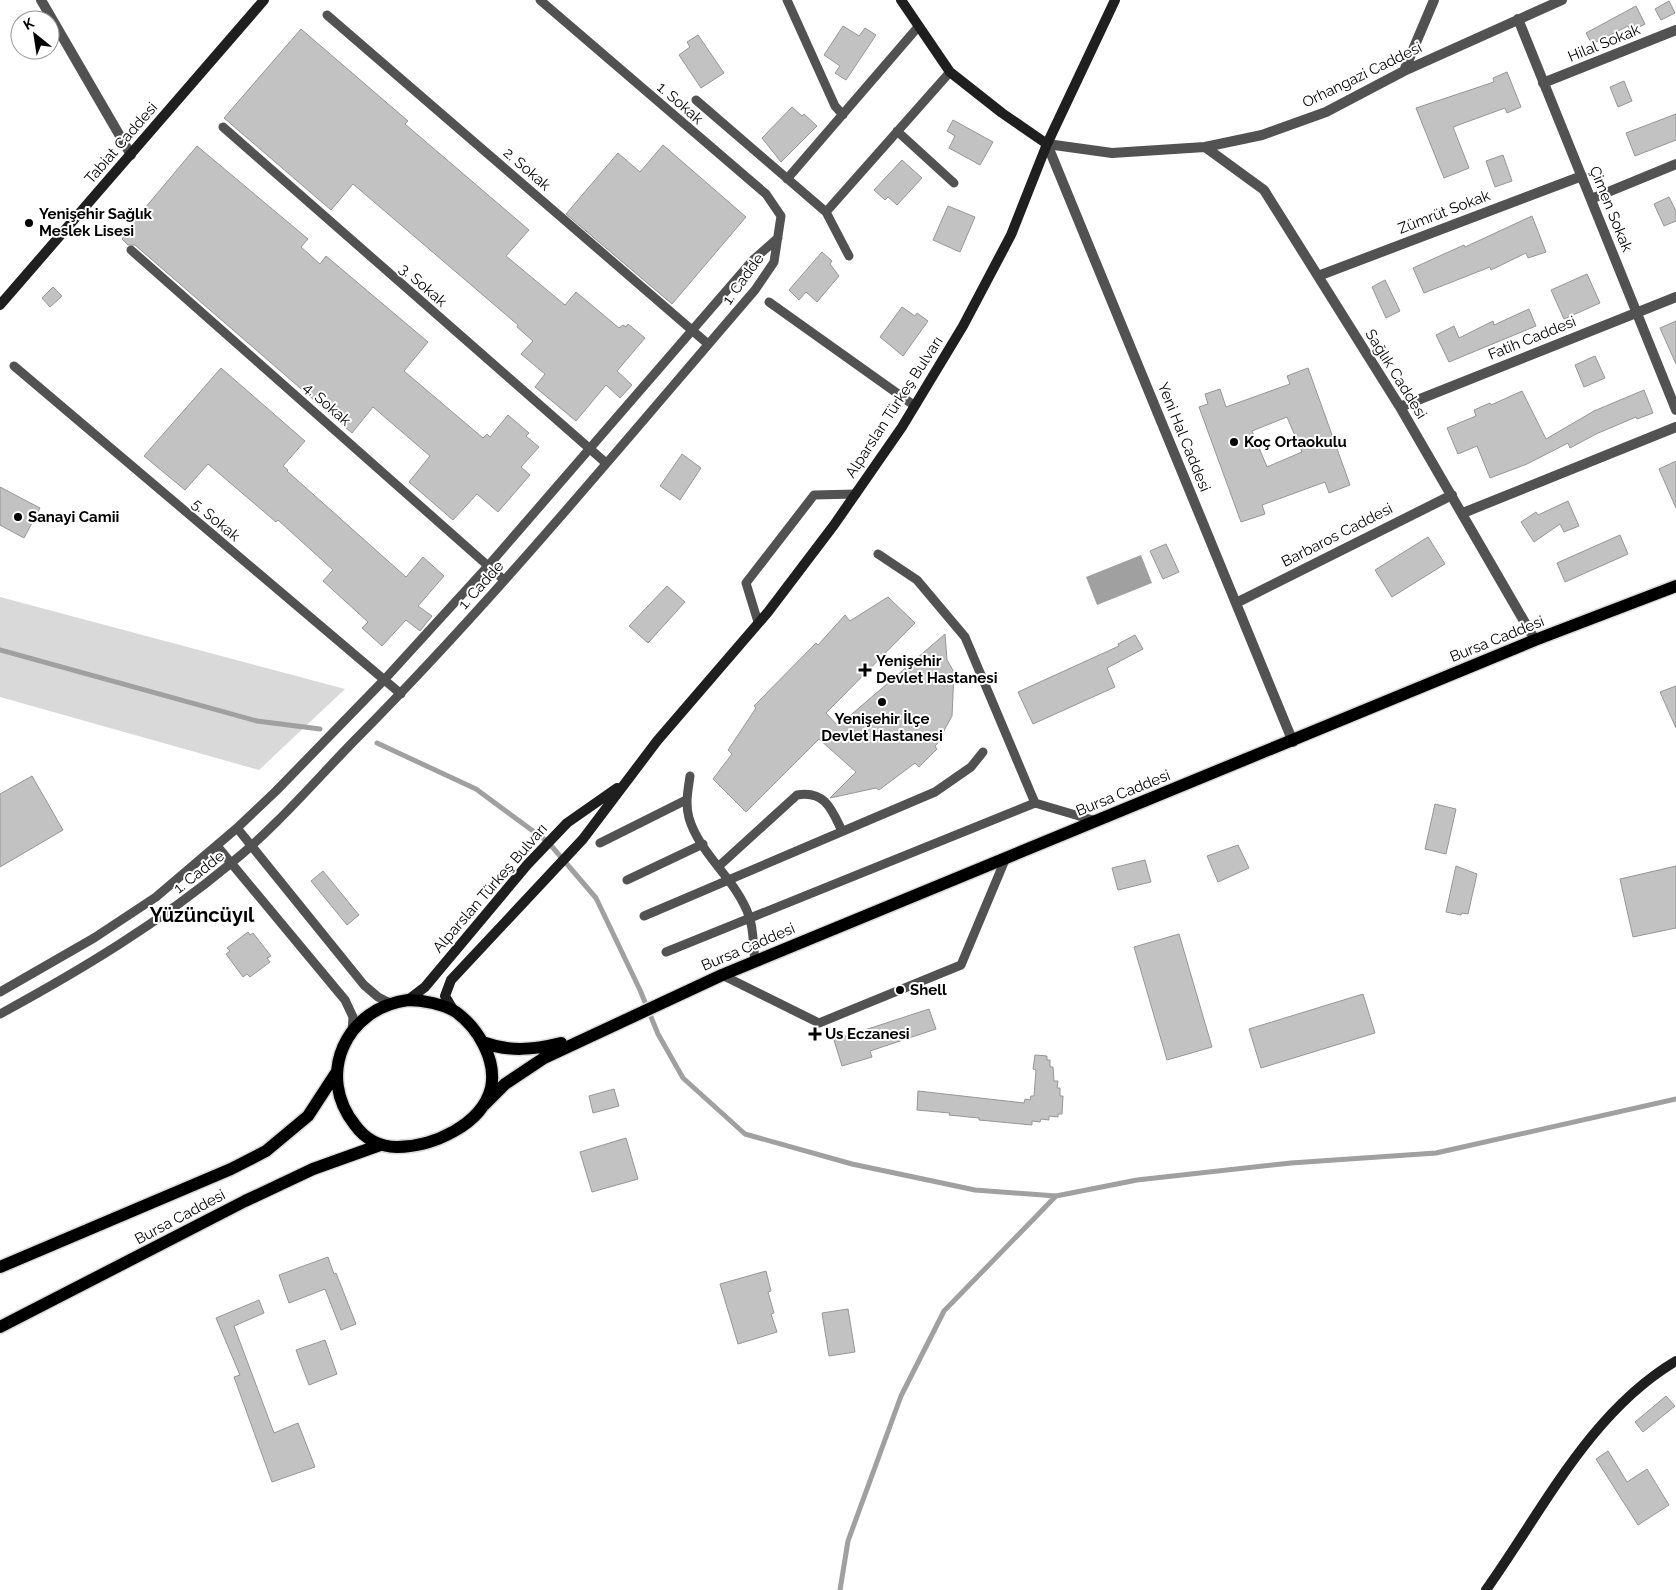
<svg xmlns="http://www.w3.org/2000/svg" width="1676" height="1590" viewBox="0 0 1676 1590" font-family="Raleway,sans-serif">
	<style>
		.green { fill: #d9d9d9 }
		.water { fill: #a0a0a0 }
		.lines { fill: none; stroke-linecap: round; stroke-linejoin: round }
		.stream { stroke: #a0a0a0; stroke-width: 5 }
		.building { fill: #c2c2c2; stroke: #969696; fill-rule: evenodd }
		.primary-casing { stroke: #dbdbdb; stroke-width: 15 }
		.lane { stroke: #525252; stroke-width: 9 }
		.street { stroke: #525252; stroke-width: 10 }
		.secondary { stroke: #1f1f1f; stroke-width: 10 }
		.primary { stroke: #000; stroke-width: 12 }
		.poi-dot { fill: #000; stroke: #fff; stroke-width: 2 }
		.labels { text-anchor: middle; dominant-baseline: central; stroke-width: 4; stroke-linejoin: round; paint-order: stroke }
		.street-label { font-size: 15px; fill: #000; stroke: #fff }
		.poi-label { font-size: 15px; font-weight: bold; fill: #000; stroke: #fff; text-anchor: start }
		.district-label { font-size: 20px; font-weight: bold; fill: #000; stroke: #fff }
	</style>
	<rect width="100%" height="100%" fill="#fff"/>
	<path class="green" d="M0,597L345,689L259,770L0,697Z"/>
	<path class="water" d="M1141,555L1152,583L1097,605L1086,577Z"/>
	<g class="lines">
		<path class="stream" d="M0,650L257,721L320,729
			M377,743L476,789L548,842L596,898L640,990L658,1034L683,1078L745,1134L852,1164L975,1190L1056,1196L1137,1180L1291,1163L1436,1153L1676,1099
			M840,1590L848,1541L901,1396L944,1311L1056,1196"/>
	</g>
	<path class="building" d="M1669,1L1675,13L1661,20L1655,9Z
		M1636,6L1645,24L1631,31L1628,26L1592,44L1586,33Z
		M843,26L859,36L865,28L876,35L846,80L835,73L840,66L824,55Z
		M301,29L408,121L405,124L529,230L506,256L565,305L576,292L619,328L623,325L626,327L628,324L645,338L617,371L632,385L620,398L606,385L576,421L535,387L545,374L521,354L533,341L517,327L518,325L353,184L331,210L224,118Z
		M698,35L724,73L701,88L679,55L690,47L687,42Z
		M1507,72L1521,107L1507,113L1505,108L1453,127L1469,168L1444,178L1416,108L1494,82L1493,78Z
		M1624,81L1632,101L1618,107L1610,87Z
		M792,107L802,116L804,114L817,126L781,162L762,138Z
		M1676,114V140L1635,156L1626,133Z
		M953,120L993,142L980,165L949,148L955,136L947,131Z
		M663,145L746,217L672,304L566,214L618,153L640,172Z
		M197,146L308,239L301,247L320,264L326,256L428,342L404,371L483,438L487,434L490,437L508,415L529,433L526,436L539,447L521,467L530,475L498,512L477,494L453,520L409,482L430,456L373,407L352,433L135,245H128L122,239L126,234L124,233Z
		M1503,155L1512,181L1495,187L1486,161Z
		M902,160L922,178L897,205L888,197L885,200L874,190Z
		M1669,197L1676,211V221L1664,226L1654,204Z
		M948,206L975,217L960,252L933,240Z
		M1532,216L1546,252L1528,258L1526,253L1491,270L1490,267L1424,293L1413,268L1464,245L1465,247Z
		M822,252L832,261L830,264L839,276L817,302L806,292L799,300L789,290Z
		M1587,274L1600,303L1564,319L1551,290Z
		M1385,280L1400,311L1386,318L1372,287Z
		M53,287L62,296L50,307L42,298Z
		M902,307L915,316L917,313L928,321L903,356L880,337Z
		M1529,309L1536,326L1449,362L1436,335L1454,326L1459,338L1493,321L1494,325Z
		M1676,321V364L1660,328Z
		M1595,356L1605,378L1584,387L1575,365Z
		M221,368L305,441L283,466L288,470L287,471L406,577L423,557L444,576L418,606L432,616L420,631L406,620L382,646L362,628L368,622L323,581L333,570L278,520L276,522L208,464L185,490L144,456Z
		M1308,368L1350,485L1329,493L1325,482L1262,505L1265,514L1241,522L1199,407L1208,404L1205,394L1220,389L1226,407L1290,384L1287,376ZM1287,417L1302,452L1267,467L1252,431Z
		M1644,390L1653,413L1637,419L1636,417L1596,434L1570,448L1568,443L1527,464L1490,478L1477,446L1458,454L1447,428L1476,416L1474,410L1490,403L1491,405L1522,391L1546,439L1594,411Z
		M682,454L701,468L680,500L660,486Z
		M1676,461V508L1659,469Z
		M0,487L40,508L24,538L0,525Z
		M1568,501L1579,526L1564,532L1560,524L1534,542L1521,522L1536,512L1538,515Z
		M1620,535L1628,554L1565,582L1557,563Z
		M1428,537L1445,564L1392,597L1375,570Z
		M1166,544L1179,572L1163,579L1150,551Z
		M667,586L685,602L648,643L629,626Z
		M888,597L915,623L826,713L838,726L945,634L947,660L954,672L952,716L941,736L943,738L935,746L937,749L919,767L915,763L879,790L876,788L830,798L856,772L819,739L746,812L713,779L732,754L728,750L756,708L754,706L816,643L818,645L845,615L850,621Z
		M1135,635L1143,649L1107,668L1115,687L1033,724L1018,692L1119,646L1118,644Z
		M1676,686V728L1660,692Z
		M32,776L63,830L0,867V794Z
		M1435,804L1456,809L1446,854L1425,849Z
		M1238,845L1249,868L1218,882L1207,856Z
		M1145,860L1151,882L1118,890L1112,868Z
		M1456,866L1477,874L1468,914L1462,913L1461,915L1446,912Z
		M1676,866V928L1633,937L1620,879Z
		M323,871L359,915L347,925L311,881Z
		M248,932L250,935L253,933L271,956L267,958L270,962L250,977L247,974L243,977L226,954L230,951L227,948Z
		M1179,934L1212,1047L1167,1060L1134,947Z
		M1363,994L1375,1033L1261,1068L1249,1029Z
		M929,1009L936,1029L870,1051L872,1057L842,1066L834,1040Z
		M1035,1055L1047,1056V1060H1050V1067H1053L1054,1081H1058L1057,1088H1060V1096H1063L1062,1114H1058V1117L1049,1116V1120L1041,1119L1040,1122L1032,1121V1125L979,1120V1118L949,1115L950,1113L917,1110L918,1091L1024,1103L1025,1099L1030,1100L1031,1096H1034L1036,1070L1033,1069Z
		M614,1089L619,1106L593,1113L589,1096Z
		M626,1138L638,1179L592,1192L580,1152Z
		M328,1257L334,1274L336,1273L356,1324L341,1330L325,1289L289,1303L279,1275Z
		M766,1271L771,1291L768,1292L774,1313L771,1314L777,1332L738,1344L720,1284Z
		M259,1300L264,1313L234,1326L274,1433L298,1423L315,1467L272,1482L234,1377L240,1375L216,1318Z
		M848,1309L855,1352L829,1356L822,1313Z
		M325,1340L337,1374L309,1385L296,1350Z
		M1666,1396L1675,1406L1643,1432L1635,1422Z
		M1608,1451L1627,1482L1647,1469L1669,1505L1638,1525L1596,1459Z"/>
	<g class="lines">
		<defs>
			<path id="primary" d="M408,1000C423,1000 443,1004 456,1012C478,1028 497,1060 491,1088C482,1125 432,1147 397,1147C380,1147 365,1139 355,1125C315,1075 346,1008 408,1000Z
				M482,1042C509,1052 533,1050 561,1043
				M484,1105L505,1084L544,1058L722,975L1535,640L1676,586
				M0,1267L231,1169L266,1151L308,1116L336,1073
				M0,1327L245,1201L313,1169L380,1145"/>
		</defs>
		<use href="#primary" class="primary-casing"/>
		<path class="lane" d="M787,0L835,106L843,115
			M327,15L708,344
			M696,100L826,212L950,72
			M223,127L606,463
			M897,131L954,183
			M787,179L918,27
			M826,212L849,256
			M131,250L504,580
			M769,302L915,406
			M14,366L401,694
			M878,554L917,580L965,637L1035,803
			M758,622L746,583L814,495L856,494
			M690,776C688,790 685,804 689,818C700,855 736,879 749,916C754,929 753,947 755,961
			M237,828L364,985L378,997L392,1004
			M600,843L686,800
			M217,846L345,1000L353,1017L352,1033
			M719,866L797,795C825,790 832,810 842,831
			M627,880L703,844
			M644,916L935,792L971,767L983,752
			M666,952L1035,803L1096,821
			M722,975L819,1023L961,965L1005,860
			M0,992L94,938L156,897L237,828L276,791L384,680L488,566L753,260L778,238
			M0,1014C81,970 159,923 230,864C275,828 314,782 354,741C496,598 624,442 755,290L774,262L781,216L766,194L540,0"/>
		<path class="street" d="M41,0L131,155
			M1518,19L1676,410
			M1404,71L1434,0
			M1543,83L1676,30
			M1047,144L1293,742
			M1047,144L1112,153L1205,147L1262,135L1326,112L1404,71L1562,0
			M1205,147L1264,190L1400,407L1535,640
			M1591,199L1676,164
			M1318,276L1582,176
			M1400,407L1676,297
			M1463,513L1676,427
			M1236,603L1452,495"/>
		<path class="secondary" d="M901,0L950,72L1002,113L1047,144
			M0,305L264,0
			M408,1000L425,987L527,865L567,823L617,788
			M454,1011L445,996L451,980L583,839L657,741L768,612L834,525L902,427L963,326L1011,235L1047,144L1115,0
			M1486,1590C1543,1510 1590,1412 1676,1361"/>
		<use href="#primary" class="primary"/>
	</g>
	<g class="poi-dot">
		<circle cx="29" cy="223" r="5"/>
		<circle cx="1234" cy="442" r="5"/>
		<circle cx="18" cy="517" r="5"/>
		<path d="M862.5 662.5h5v5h5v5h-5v5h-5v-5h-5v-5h5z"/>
		<circle cx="882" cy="702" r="5"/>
		<circle cx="900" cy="990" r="5"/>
		<path d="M812.5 1026.5h5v5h5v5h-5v5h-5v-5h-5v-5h5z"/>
	</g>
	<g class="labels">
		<g class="street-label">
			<text transform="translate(1604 43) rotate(-22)">Hilal Sokak</text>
			<text transform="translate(1362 75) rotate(-26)">Orhangazi Caddesi</text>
			<text transform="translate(680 103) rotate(41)">1. Sokak</text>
			<text transform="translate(121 143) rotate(-49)">Tabiat Caddesi</text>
			<text transform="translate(527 169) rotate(41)">2. Sokak</text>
			<text transform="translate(1611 209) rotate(68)">Çimen Sokak</text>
			<text transform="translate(1444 212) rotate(-21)">Zümrüt Sokak</text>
			<text transform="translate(743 279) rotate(-54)">1. Cadde</text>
			<text transform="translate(423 285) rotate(41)">3. Sokak</text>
			<text transform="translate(1532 338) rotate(-22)">Fatih Caddesi</text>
			<text transform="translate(1396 374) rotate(58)">Sağlık Caddesi</text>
			<text transform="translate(327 404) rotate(41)">4. Sokak</text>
			<text transform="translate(894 407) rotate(-57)">Alparslan Türkeş Bulvarı</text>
			<text transform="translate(1184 437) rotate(68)">Yeni Hal Caddesi</text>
			<text transform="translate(216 520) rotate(40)">5. Sokak</text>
			<text transform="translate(1337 535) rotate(-27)">Barbaros Caddesi</text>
			<text transform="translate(481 585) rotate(-48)">1. Cadde</text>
			<text transform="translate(1497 639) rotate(-22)">Bursa Caddesi</text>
			<text transform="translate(1123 793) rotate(-22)">Bursa Caddesi</text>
			<text transform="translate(199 872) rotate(-38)">1. Cadde</text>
			<text transform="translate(490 888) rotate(-49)">Alparslan Türkeş Bulvarı</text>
			<text transform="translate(748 947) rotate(-23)">Bursa Caddesi</text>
			<text transform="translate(180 1217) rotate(-28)">Bursa Caddesi</text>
		</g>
		<g class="poi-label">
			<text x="39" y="214">Yenişehir Sağlık<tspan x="39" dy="17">Meslek Lisesi</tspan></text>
			<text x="1244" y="442">Koç Ortaokulu</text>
			<text x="28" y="517">Sanayi Camii</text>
			<text x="876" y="661">Yenişehir<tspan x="876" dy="17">Devlet Hastanesi</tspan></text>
			<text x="882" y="719" text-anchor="middle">Yenişehir İlçe<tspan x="882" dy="17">Devlet Hastanesi</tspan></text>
			<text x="910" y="990">Shell</text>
			<text x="825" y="1034">Us Eczanesi</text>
		</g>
		<g class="district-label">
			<text x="202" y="915">Yüzüncüyıl</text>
		</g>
	</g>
	<g transform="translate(35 35) rotate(330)"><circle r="24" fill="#ffffff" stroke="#999999"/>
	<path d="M0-4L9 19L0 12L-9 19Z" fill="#000000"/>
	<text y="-8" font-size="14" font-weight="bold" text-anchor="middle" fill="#000000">K</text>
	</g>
</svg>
